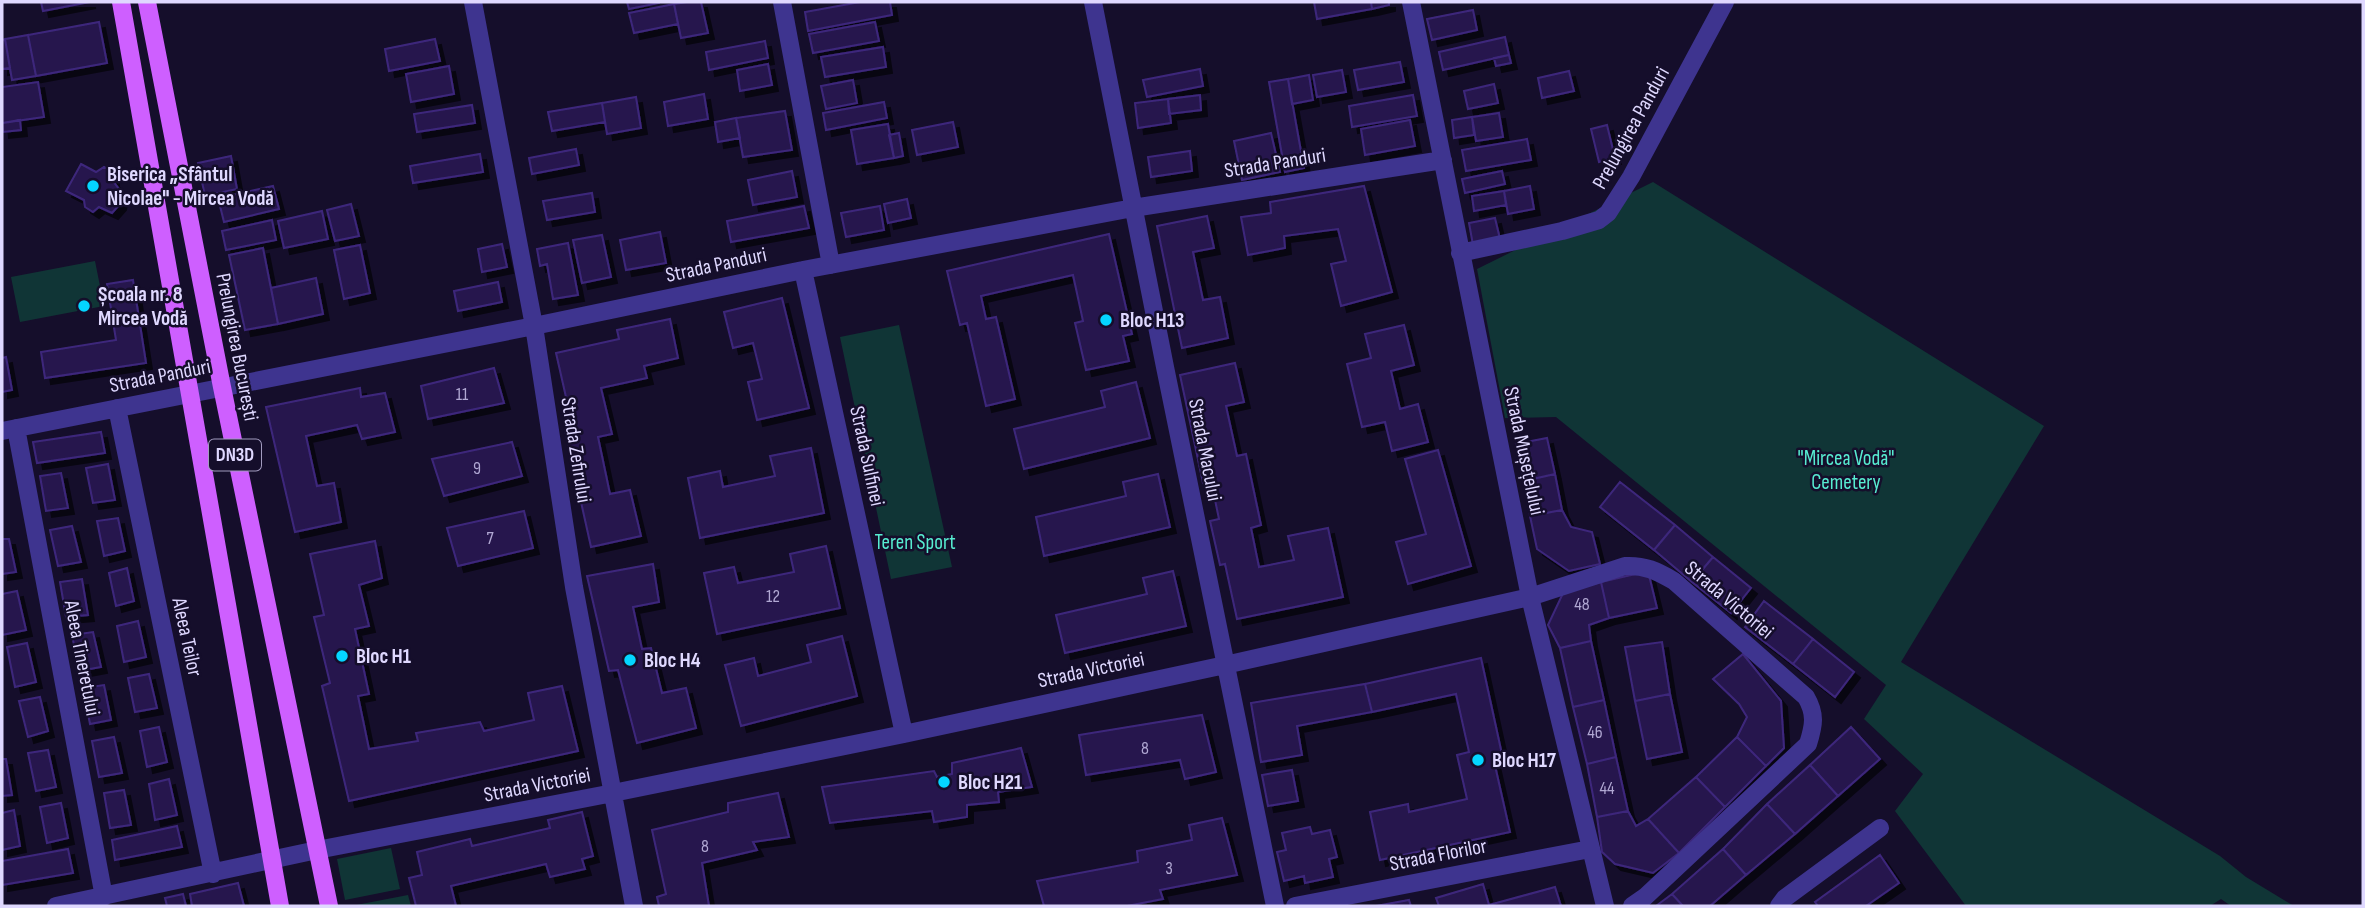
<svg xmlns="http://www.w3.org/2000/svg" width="2365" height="908" viewBox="0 0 2365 908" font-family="'Sofia Sans Condensed',sans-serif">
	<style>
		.green { fill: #103536 }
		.building { fill: #26184e; stroke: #3e287c; stroke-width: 2; filter: url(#shadow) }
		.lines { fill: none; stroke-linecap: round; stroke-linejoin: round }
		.minor { stroke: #3e348f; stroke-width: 18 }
		.major { stroke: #ce5fff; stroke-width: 18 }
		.poi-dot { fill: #04d5ff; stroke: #150e2b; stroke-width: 2.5 }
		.labels { text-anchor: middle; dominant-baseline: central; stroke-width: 5; stroke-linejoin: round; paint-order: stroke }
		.number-label { font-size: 18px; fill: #b1a8d3 }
		.shield { fill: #150e2b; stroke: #a29bbf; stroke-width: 2 }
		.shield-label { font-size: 19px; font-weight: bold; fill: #dfd8ff }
		.street-label { font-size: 21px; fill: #dfd8ff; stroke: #150e2b }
		.poi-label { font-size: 21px; font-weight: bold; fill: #dfd8ff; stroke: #150e2b; text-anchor: start }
		.park-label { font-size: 21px; fill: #57ecd1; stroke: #150e2b }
	</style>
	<defs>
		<filter id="shadow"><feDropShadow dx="6" dy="6" stdDeviation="0" flood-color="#0009"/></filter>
	</defs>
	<rect width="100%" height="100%" fill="#150e2b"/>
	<path class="green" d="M1653,182L2044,426L1901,662L2220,856L2246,877L2294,906H2231L2221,899L2210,906H1966L1895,811L1923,774L1864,719L1886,685L1556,417L1505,418L1477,269Z
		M95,261L104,306L20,322L11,277Z
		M899,325L952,567L891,579L840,337Z
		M391,848L400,889L345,900L337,859Z
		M408,895L411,906H351Z"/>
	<path class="building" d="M41,2H90L43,11Z
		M627,2H659V3L629,9Z
		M687,2H701L708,33L681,38L674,4Z
		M860,2H890L892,15L808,31L805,12Z
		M1314,2H1371L1372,9L1317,19Z
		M1371,2H1389V5L1372,9Z
		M674,4L678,24L634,33L629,13Z
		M1473,10L1477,30L1432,40L1427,19Z
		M99,22L107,63L36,76L28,35Z
		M875,22L879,41L813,53L809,34Z
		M28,35L36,76L12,80L5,39Z
		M1505,37L1509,55L1443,70L1439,52Z
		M5,39L10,68L2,69V40Z
		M435,39L440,61L389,71L385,49Z
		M765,41L768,58L709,70L706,52Z
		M883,47L886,67L825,77L821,57Z
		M1509,55L1511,63L1496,66L1494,58Z
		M1400,62L1404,82L1358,90L1354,70Z
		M768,64L772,85L740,91L737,70Z
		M449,66L454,94L411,102L406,74Z
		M1200,69L1203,86L1147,97L1143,80Z
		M1342,70L1346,92L1317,97L1313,75Z
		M1569,71L1574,91L1542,98L1538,78Z
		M1309,75L1313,100L1292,104L1288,79Z
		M1288,79L1304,168L1285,172L1269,82Z
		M853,80L857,103L826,109L821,86Z
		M38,82L44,117L2,123V87Z
		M1494,84L1498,103L1468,109L1464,91Z
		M704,94L708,119L668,126L664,102Z
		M1200,95L1201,110L1169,114L1168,99Z
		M1413,95L1417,116L1352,127L1349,106Z
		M636,97L641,128L607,134L602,103Z
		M1168,99L1171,123L1138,128L1135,103Z
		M884,102L887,118L826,130L823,113Z
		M602,103L605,122L552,131L548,112Z
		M472,105L475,123L417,132L414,114Z
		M785,111L792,150L743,157L736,118Z
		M1499,113L1503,137L1476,141L1472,117Z
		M1472,117L1474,135L1454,138L1452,120Z
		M736,118L740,138L718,142L715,122Z
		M20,120L21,130L3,132L2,123Z
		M1410,120L1415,146L1365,155L1361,129Z
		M953,122L958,147L917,155L912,130Z
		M888,124L894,158L857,164L851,130Z
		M1607,125L1615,158L1599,162L1591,129Z
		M899,133L903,156L894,158L889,135Z
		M1271,133L1280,172L1242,180L1234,141Z
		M1527,139L1531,160L1466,171L1462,150Z
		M576,149L579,165L532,174L529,158Z
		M1190,151L1192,171L1151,177L1148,157Z
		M480,154L483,172L413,183L410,166Z
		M231,156L237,189L205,196L198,163Z
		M81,164L96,172L104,167L113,172V181L122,193L120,204L112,213L99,207L93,212L85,207L84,200L66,191Z
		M792,171L797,197L753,205L748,180Z
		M1502,171L1505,184L1465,193L1462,179Z
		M273,186L279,209L224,222L218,198Z
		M1364,186L1392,292L1341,306L1331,264L1346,261L1338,229L1284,236L1285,248L1248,255L1241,217L1271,213L1270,202Z
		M1530,186L1534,209L1508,214L1504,191Z
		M1504,191L1506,205L1474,211L1472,196Z
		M592,193L595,212L547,220L543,201Z
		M907,199L911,218L888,223L884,204Z
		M351,204L359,236L335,241L327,210Z
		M804,206L809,228L731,242L727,221Z
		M880,206L884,230L846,237L841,213Z
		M322,211L328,239L284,248L278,221Z
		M1207,216L1214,248L1193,252L1203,300L1220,297L1228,338L1182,348L1157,226Z
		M1495,218L1500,239L1473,245L1469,223Z
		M272,220L276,240L226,250L222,231Z
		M660,232L666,263L626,270L620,240Z
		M1109,234L1132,334L1123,336L1129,361L1086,370L1075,323L1083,321L1073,275L981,296L986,319L996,317L1015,399L986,406L967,323L960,325L947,271Z
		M602,235L611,277L582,283L573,240Z
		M568,243L578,295L553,299L547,264L540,266L537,249Z
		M502,244L507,267L482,272L478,249Z
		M360,245L370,293L344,299L334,250Z
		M263,248L278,324L245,330L229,255Z
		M316,278L323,314L278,324L271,288Z
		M133,280L146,363L45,378L41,352L116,340L107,284Z
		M498,282L502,302L458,311L454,291Z
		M782,298L809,408L757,420L748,382L762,379L753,343L733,348L724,312Z
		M670,319L678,358L644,366L647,378L601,388L612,434L598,437L610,494L630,490L641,536L591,547L565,430L573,428L556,353L619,339L617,330Z
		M1404,325L1414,365L1391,371L1400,409L1418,404L1428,442L1392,451L1385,422L1362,427L1347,364L1371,358L1365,334Z
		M6,357L12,390L2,392V358Z
		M1235,363L1244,402L1226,406L1237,456L1246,454L1261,525L1251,528L1259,567L1294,560L1288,536L1328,528L1343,597L1237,619L1225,564L1220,565L1210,521L1219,519L1211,481L1203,483L1180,375Z
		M494,368L504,403L428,419L421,386Z
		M1136,382L1150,438L1024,469L1014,429L1105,407L1101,391Z
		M360,388L361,397L385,393L395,432L362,439L357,425L306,436L317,486L334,483L341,522L295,532L266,407Z
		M101,432L105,453L37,463L33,442Z
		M1547,438L1555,474L1524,481L1516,444Z
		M512,442L522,476L444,496L432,459Z
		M811,448L824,513L700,538L688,478L720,471L723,487L775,476L770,456Z
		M1438,450L1471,566L1408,584L1396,542L1426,534L1405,459Z
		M108,464L115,500L93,503L86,468Z
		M61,473L68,508L46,511L40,476Z
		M1158,474L1170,527L1044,556L1036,517L1126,496L1123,482Z
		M1555,474L1562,510L1530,516L1524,481Z
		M1620,482L1675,525L1654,550L1600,507Z
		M1562,510L1571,527L1592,532L1600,564L1569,571L1537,549L1530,516Z
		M524,511L533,548L458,566L447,528Z
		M118,518L125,551L104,556L97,521Z
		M1675,525L1713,557L1692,582L1654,550Z
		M72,526L81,562L58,566L50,530Z
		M2,539H9L16,572L2,574Z
		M375,541L382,578L359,585L369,626L355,629L369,694L358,696L369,749L418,741L416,733L480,722L484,731L534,720L528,693L562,686L578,751L349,801L322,686L330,683L314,617L324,615L310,554Z
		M826,546L840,608L717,634L704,573L734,567L738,583L794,572L790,554Z
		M1713,557L1751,588L1731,613L1692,582Z
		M653,564L659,602L633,607L642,649L651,648L662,693L686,688L696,728L637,743L618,670L609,671L587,576Z
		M127,568L134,601L116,606L109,573Z
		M1173,571L1186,626L1065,653L1056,615L1147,594L1143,578Z
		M1648,571L1657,608L1609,618L1601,582Z
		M82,579L88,615L66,617L60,582Z
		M1601,582L1609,618L1589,625L1591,641L1560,648L1548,625L1564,591Z
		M17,591L26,630L2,635V594Z
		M1764,601L1813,639L1793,664L1745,627Z
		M138,621L146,657L124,662L117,626Z
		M93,632L101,667L79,671L72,635Z
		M842,636L857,696L741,726L725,665L754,658L758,676L811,662L807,645Z
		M1813,639L1854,672L1835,697L1793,664Z
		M1591,641L1604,700L1573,707L1560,648Z
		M1662,642L1670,694L1635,701L1625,647Z
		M27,643L36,682L15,687L7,647Z
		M1743,654L1781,701L1784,748L1766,766L1737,737L1747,717L1739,704L1713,679Z
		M1481,658L1503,759L1494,761L1510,832L1380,860L1370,812L1408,804L1409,812L1467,799L1457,755L1469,752L1456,694L1372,712L1365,684Z
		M149,674L157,708L135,712L128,678Z
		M1365,684L1372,712L1297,726L1302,755L1261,762L1251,703Z
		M104,685L111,720L90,724L83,688Z
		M1670,694L1682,752L1647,759L1635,701Z
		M40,697L48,731L28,737L19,701Z
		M1604,700L1616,757L1587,764L1573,707Z
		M1202,715L1216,772L1185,779L1180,760L1086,775L1079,735Z
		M159,727L167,762L147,767L140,731Z
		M1851,727L1880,759L1838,796L1810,765Z
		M114,737L122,773L99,777L92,741Z
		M1737,737L1766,766L1725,807L1696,777Z
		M1021,748L1032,787L998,792L999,802L967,805V817L934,822L932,811L830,823L822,787L934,771L937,777L952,774V763Z
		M48,750L56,787L36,791L28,753Z
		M1616,757L1628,811L1597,817L1587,764Z
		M2,759H6L12,795L2,796Z
		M1810,765L1838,796L1795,834L1767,804Z
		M1292,770L1298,801L1268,806L1262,775Z
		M1696,777L1725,807L1679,853L1648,819Z
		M169,779L177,815L155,820L149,784Z
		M124,790L131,825L110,828L104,793Z
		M778,793L789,837L753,842L757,850L702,863L709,906H659L657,897L666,894L652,830L728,812V803Z
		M61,803L68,838L47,843L40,807Z
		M1767,804L1795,834L1746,875L1723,849Z
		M14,810L20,846L2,850V813Z
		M1628,811L1636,826L1648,819L1679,853L1653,873L1615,864L1602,852L1597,817Z
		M582,812L593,856L582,859L585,869L550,877L546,864L451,886L456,906H416L409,878L422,875L417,852L470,839L472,846L550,828L548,820Z
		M1222,818L1237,875L1160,890L1163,899L1127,906H1044L1037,881L1138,862L1137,851L1192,840L1189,825Z
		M177,826L182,847L115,860L112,840Z
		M1310,827L1312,834L1330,830L1337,857L1329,859L1333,877L1305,883L1304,876L1284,881L1277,852L1286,850L1282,833Z
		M68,849L73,873L2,885V861Z
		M1723,849L1746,875L1710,906H1683L1672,894Z
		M1880,855L1899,883L1866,906H1818L1815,902Z
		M238,883L244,906H192L190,894Z
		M1483,884L1489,905L1555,887L1561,906H1439L1436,898Z
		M183,894L186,906H167L165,898Z
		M1672,894L1683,906H1656Z
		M1409,900L1411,906H1376Z"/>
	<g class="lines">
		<path class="minor" d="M473,2L534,326L574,587L634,906
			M782,2L831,265
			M1093,2L1165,367L1275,906
			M1411,2L1530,597L1605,906
			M1460,253L1562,231L1599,220L1608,213L1631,177L1725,2
			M803,270L904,734
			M117,408L213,874
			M16,428L104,897
			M2,431L534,326L803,270L1133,208L1443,160
			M56,906L317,850L613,793L904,734L1225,665L1530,597L1625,566C1645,565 1657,571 1674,581L1806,697C1816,714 1814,725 1808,744L1645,897L1632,906
			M1295,906L1590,849
			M1779,906L1785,898L1880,828"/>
		<path class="major" d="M121,2L280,906
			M147,2L222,387L329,906"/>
	</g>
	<g class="poi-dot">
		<circle cx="93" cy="186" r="7"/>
		<circle cx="84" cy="306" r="7"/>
		<circle cx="1106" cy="320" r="7"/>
		<circle cx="342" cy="656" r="7"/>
		<circle cx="630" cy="660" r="7"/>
		<circle cx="1478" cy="760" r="7"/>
		<circle cx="944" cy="782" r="7"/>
	</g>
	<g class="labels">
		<g class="number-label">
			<text x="462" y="394">11</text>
			<text x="477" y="468">9</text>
			<text x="490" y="538">7</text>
			<text x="773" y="596">12</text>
			<text x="1582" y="604">48</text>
			<text x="1595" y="732">46</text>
			<text x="1145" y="748">8</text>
			<text x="1607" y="788">44</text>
			<text x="705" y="846">8</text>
			<text x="1169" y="868">3</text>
		</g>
		<rect class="shield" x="209" y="439.5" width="52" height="31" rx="5"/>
		<g class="shield-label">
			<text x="235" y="455">DN3D</text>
		</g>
		<g class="street-label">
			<text transform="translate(1631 128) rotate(-61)">Prelungirea Panduri</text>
			<text transform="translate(1275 163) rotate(-9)">Strada Panduri</text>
			<text transform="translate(716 265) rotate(-12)">Strada Panduri</text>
			<text transform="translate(237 347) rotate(79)">Prelungirea București</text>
			<text transform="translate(160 376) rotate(-11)">Strada Panduri</text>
			<text transform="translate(576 450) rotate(81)">Strada Zefirului</text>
			<text transform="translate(1205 450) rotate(79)">Strada Macului</text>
			<text transform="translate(1524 451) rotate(78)">Strada Mușețelului</text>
			<text transform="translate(867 456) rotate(78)">Strada Sulfinei</text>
			<text transform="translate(1729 600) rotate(40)">Strada Victoriei</text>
			<text transform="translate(187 637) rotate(78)">Aleea Teilor</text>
			<text transform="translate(82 658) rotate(79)">Aleea Tineretului</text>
			<text transform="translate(1091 670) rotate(-12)">Strada Victoriei</text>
			<text transform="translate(537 785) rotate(-11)">Strada Victoriei</text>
			<text transform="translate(1438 855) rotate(-11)">Strada Florilor</text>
		</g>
		<g class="poi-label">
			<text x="107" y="174">Biserica „Sfântul<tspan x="107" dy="24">Nicolae" - Mircea Vodă</tspan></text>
			<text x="98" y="294">Școala nr. 8<tspan x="98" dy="24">Mircea Vodă</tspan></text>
			<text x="1120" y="320">Bloc H13</text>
			<text x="356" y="656">Bloc H1</text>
			<text x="644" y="660">Bloc H4</text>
			<text x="1492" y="760">Bloc H17</text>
			<text x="958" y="782">Bloc H21</text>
		</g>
		<g class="park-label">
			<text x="1846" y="458">"Mircea Vodă"<tspan x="1846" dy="24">Cemetery</tspan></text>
			<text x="915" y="542">Teren Sport</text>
		</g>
	</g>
	<rect width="2365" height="908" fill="none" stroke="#dfd8ff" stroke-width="7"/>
</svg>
